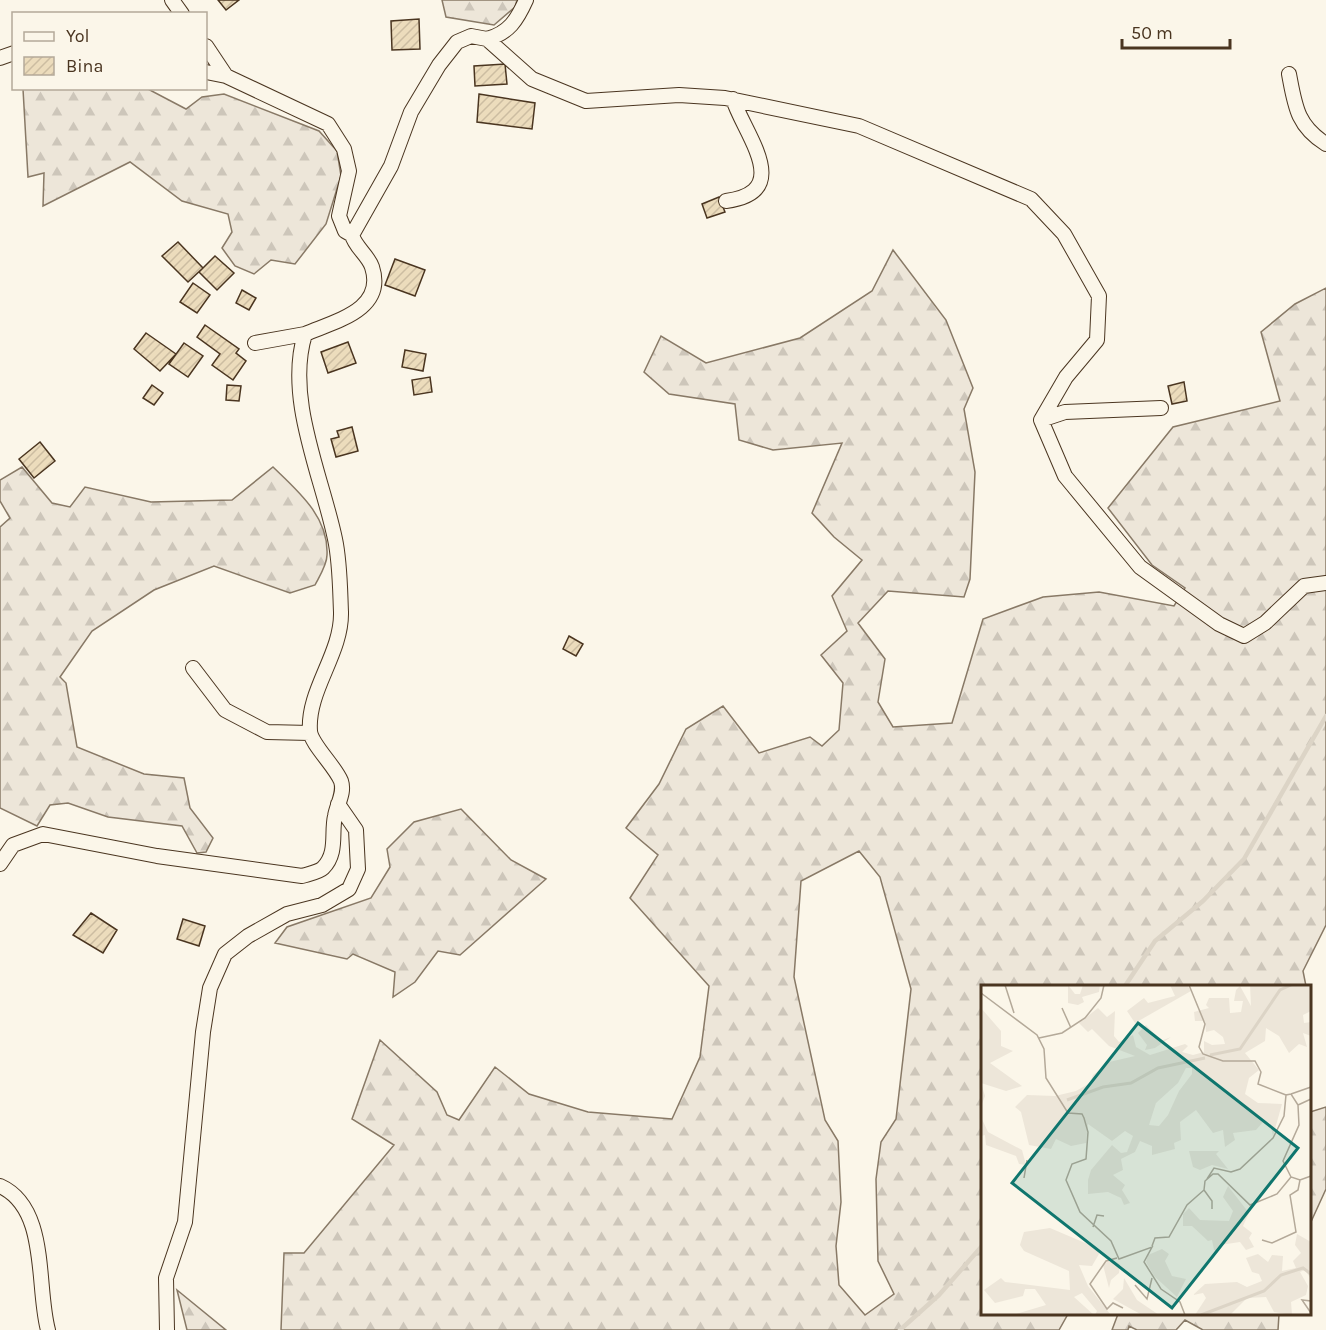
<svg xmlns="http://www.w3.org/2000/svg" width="1326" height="1330" viewBox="0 0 1326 1330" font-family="Karla,sans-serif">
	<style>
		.forest { fill: url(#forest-firs); stroke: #887966; stroke-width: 1.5; fill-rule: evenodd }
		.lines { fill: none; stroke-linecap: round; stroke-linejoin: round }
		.stream { stroke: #dcd4c6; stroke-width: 4.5 }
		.building { fill: url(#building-hatch); stroke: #4a3520; stroke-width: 1.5 }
		.street-casing { stroke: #4a3520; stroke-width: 16 }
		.street { stroke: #fbf6e9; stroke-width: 14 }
		.inset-river { fill: none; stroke: #dcd4c6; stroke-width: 3 }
		.inset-road { fill: none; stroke: #b4a999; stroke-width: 1.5 }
		.view { fill: #0f766e; fill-opacity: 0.15; stroke: #0f766e; stroke-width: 3 }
		.inset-edge { fill: none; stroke: #4a3520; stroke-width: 3 }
	</style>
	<defs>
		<pattern id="forest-firs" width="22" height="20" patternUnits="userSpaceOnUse" patternTransform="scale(1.5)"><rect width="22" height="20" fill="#ede6d9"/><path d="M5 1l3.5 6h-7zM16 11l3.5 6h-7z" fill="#cdc6ba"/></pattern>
		<pattern id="building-hatch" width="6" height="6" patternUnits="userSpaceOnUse" patternTransform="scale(1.5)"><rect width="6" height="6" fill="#ecdcbc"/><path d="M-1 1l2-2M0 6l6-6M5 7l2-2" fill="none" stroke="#ccbda1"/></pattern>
	</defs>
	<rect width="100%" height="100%" fill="#fbf6e9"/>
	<path class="forest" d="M442,0H517L515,7L494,25L446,17Z
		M23,89H148L186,109L202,97L224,94L319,131L337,151L341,176L326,224L295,264L271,260L254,274L235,266L222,248L232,232L228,214L182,201L130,162L43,206L44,173L28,177Z
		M893,250L946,320L973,388L964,409L975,472L970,579L964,597L888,591L858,623L885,659L878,702L893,727L952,723L983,619L1043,597L1099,592L1174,606L1185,588L1152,565L1108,508L1173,427L1280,401L1261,332L1295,304L1326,288V925L1303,971L1306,986H982V1314H1068L1059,1330H281L284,1253H304L394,1145L352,1119L380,1040L437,1092L447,1115L459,1120L495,1067L529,1094L588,1112L672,1119L700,1057L709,986L630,898L658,855L626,828L659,784L686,729L723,706L759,753L810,737L822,746L839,730L843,683L821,655L847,631L832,596L862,560L834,537L812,513L842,443L773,450L739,440L735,404L669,394L644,372L661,336L706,363L800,338L872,291ZM859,851L880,877L911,989L896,1119L881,1142L876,1179L878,1261L894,1294L865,1315L839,1285L836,1246L841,1202L838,1141L825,1120L794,977L801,881Z
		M22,467L52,503L70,507L85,487L151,502L232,500L273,467C298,491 329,517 327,555C327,565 319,577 315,585L290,593L214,566L154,590L92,631L60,677L66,683L77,747L144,774L184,778L190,808L213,838L206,852L197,853L182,826L108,817L68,803L50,805L37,826L0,808V527L10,518L0,501V480Z
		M461,809L511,860L546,879L460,955L438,951L415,982L393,997L395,972L353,954L347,959L275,943L287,927L371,898L390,867L387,849L414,822Z
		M1326,1107V1189L1310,1224V1112Z
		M177,1290L226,1330H187Z
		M1118,1314H1279L1278,1330H1203L1185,1320L1176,1330H1137L1129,1326L1128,1330H1112Z"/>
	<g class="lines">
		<path class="stream" d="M1125,986L1155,941L1203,901L1244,859L1326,716
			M900,1330L939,1295L982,1246"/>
	</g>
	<path class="building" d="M218,0H239L226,10Z
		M419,19L420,49L392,50L391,21Z
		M505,64L507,84L475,86L474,66Z
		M479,94L535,103L532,129L477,122Z
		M719,197L725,212L707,218L702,204Z
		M178,242L203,268L188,282L162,256Z
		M215,256L234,273L217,290L199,272Z
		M395,259L425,270L415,296L385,285Z
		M193,283L210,295L197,313L180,302Z
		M242,290L256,298L249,310L236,303Z
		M205,325L239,349L236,353L246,361L233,380L212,365L220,354L197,337Z
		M146,333L176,354L160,371L134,349Z
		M348,342L356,363L328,373L321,352Z
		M184,343L203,356L188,377L169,364Z
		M405,350L426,354L423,371L402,367Z
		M430,377L432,392L414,395L412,380Z
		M1184,382L1187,401L1172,404L1168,386Z
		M152,385L163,393L154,405L143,398Z
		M227,385L241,386L239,401L226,400Z
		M352,427L358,451L336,457L331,439L339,437L337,431Z
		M40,442L55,461L34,478L19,459Z
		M569,636L583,644L576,656L563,649Z
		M91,913L117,930L103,953L73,935Z
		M183,919L205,926L199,946L177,939Z"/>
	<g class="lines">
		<defs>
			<path id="street" d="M172,0L182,14
				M487,39C509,33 517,20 526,0
				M206,46L226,76
				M0,58L14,53
				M206,72L226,76L328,124L344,149L349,171L339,216L345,231L352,235L391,166L411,112L439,65L457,42L471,36L487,39L532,79L586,101L679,95L725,98L859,126L1031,199L1064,234L1099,296L1097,340L1066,377L1041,420L1065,476L1140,567L1219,624L1244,636L1265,623L1304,586L1326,583
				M1289,74C1295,106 1297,126 1326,144
				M726,201C795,192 744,134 733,99
				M255,343L305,334
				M1041,420L1065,412L1161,408
				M193,668L225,710L267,732L310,733
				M0,864L13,845L43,834L157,856L302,876C308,874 319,872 323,868C338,853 331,833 335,816C337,804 345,793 341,781C335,766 311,744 310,731C307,690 342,654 341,612C340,589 340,562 335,539C322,476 285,398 305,334C335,321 386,310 372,267C368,255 355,247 352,235
				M0,1186C49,1208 36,1286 48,1330
				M167,1330L166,1278L185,1222L203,1032L210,988L225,954L248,936L287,914L322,905L349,889L358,869L356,830L338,804"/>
		</defs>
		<use href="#street" class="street-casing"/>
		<use href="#street" class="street"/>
	</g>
	<g transform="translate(981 985)">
		<rect width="330" height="330" fill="#fbf6e9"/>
		<path d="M87,0L94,9H99L102,0H119L118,7L101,12L103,17L97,20L87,18ZM189,0H206L210,6L154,38L146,26L163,13L167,18L194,11ZM269,0L330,2V26L322,30L323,38L330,37V51L322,48L326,62L318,59L308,68L298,51L285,43L284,56L264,68L278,85L268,93L264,109L277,118L301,119L292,151L289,138L283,136L275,145L252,148L254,155L244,162L242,145L232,148L215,125L199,137L200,155L193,158L194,164L171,170V161L159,156L154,167L140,174L142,185L132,190L144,200L141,205L149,218L143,220L140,213L127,207L107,209V195L110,185L131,160L140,168L146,167L152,151L144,146L131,156L107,139L105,158L90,161L75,154L70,164L48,160L40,127L34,122L46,110L74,111L95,106L109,98L112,90L128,77L154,71L128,61L111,44L107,47L98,38L117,23L126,32L134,26L133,51L138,57L152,50L155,62L169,70L204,59L207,61L201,67L212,70L223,67V56L231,60L244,59L242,52L233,45L225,47L224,36H214L213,27L228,23L225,20L228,13H248L249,28L260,27L262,16H253L255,5L259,1L270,21ZM205,83H211V89L198,106L187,130L178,141L168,140L175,118L197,98ZM0,23L20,46V61L32,66L9,78L41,101L25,106L0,98L4,111L0,121ZM165,40L180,56L190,52L174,63L164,65L166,60L157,48ZM0,132L7,147L41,165L45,180L38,179L35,171L5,160L4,150L0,151ZM208,166H238L235,169L247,184L231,180L219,185L212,182ZM247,201L268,228L262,241L271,248L268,253L273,262L265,265L259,257L239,260L238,266L233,265L231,255L227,256L211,241H202V229L208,223L219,235L248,236L252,226L242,212ZM69,243L116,263L118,269L111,281L98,280L107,301L130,330H114L116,326L101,308L93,312L113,330H32L65,320L54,304H44L42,311L14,318L3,305L20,293L24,297L89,305L88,286L43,266L39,260L43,247ZM316,249L330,257V294L324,285L319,287L327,301L325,310L310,317L311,330L293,327L285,312L266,313L249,330H214L225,313L222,308L212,310L224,299L256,297L266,302L281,296L278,289L271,287L265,273L277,269L287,277L291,270L302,271L301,286L315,283L312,276L320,268L314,260ZM181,264L188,269L184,276L191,291L205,294L196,312L173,291L165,277L167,270ZM130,274L139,279L138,288L130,295L128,303L122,280ZM143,293L156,315L178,330H161L132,314L142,304Z" fill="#ede6d9" fill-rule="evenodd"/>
		<path class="inset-river" d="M229,70L259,64L299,5L310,0M86,115L122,102L150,98L177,83L224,73M220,330L283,306L300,290L322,283L330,289"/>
		<path class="inset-road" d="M24,0L33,28M208,0L224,39L218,62L222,69L242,76H274L280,87L277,99L305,110M0,8L56,50L63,64L65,93L87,128L101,129L103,133L107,147L105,174L91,179L85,195L99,227L130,256L138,274L171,262L163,277L180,304L199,317L204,330M81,23L90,43M58,53L81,48L104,33L120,13L123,0M310,109L330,102M330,114L317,120L318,140L302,176L310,192L319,195L330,191M43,193L46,175M226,194L233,183L250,187L259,184L292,153L303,131L305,110L310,109L317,120M223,205L231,216V224M112,242L116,230L123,231M281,255L291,258L315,247L309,210L317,205L319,195M171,261L174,253L188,252L206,220L223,205L224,196L232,189H237L269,220L296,209L310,192M136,273L125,276L109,299L126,324L132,318L142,323M154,300L166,314L171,293M330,316L321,315L330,328"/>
		<path class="view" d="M157,38L317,163L191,323L31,198Z"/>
		<rect width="330" height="330" class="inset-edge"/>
	</g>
	<rect x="12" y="12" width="195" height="78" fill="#fbf6e9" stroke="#b4a999" stroke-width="1.5"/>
	<rect x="24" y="32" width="30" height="9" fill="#fbf6e9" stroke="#b4a999" stroke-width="1.5"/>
	<text x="66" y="42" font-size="18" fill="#4a3520">Yol</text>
	<rect x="24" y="57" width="30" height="18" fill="url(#building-hatch)" stroke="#b4a999" stroke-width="1.5"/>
	<text x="66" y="72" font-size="18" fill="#4a3520">Bina</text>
	<path d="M1122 39v9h108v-9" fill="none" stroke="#4a3520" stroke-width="3"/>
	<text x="1131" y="39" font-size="18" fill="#4a3520" stroke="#fbf6e9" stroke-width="4.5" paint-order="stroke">50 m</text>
</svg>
